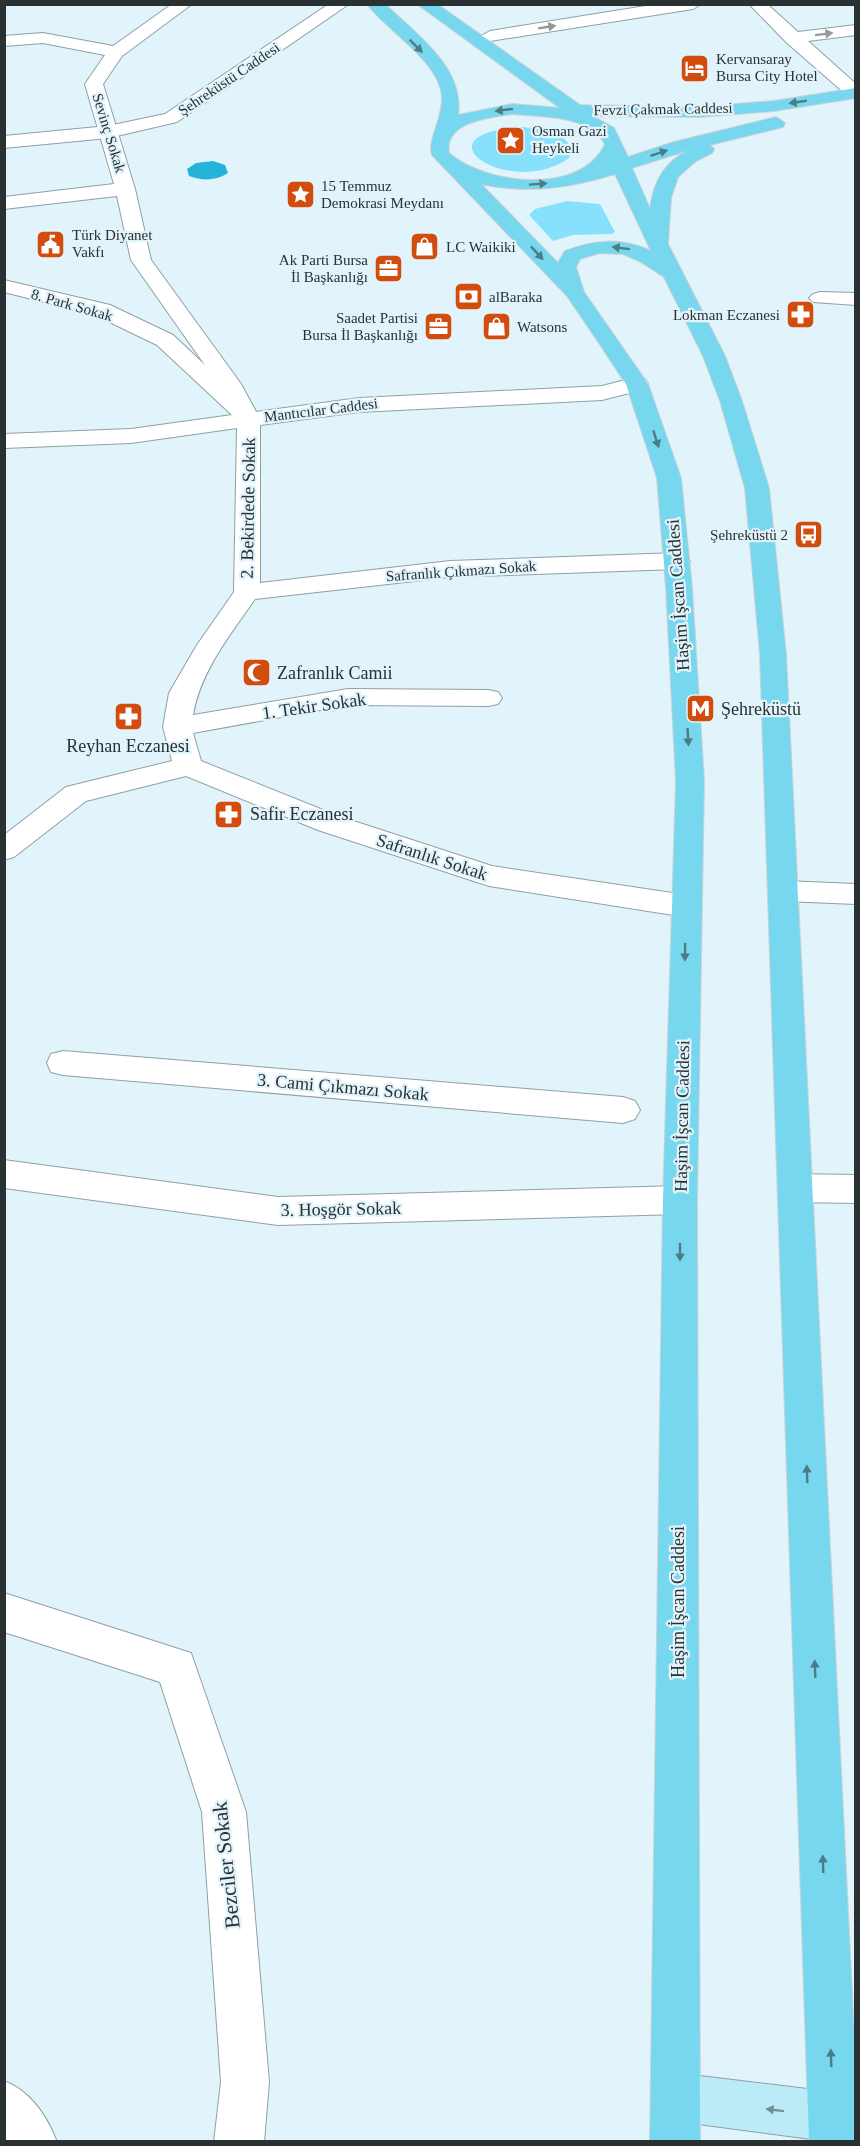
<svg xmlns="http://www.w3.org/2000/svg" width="860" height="2146" viewBox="0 0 860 2146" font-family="'Times New Roman',serif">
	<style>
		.green { fill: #87e1fd }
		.water { fill: #24b4d9 }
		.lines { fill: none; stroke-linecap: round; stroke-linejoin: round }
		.pedestrian-casing { stroke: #8fa0a5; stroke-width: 2 }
		.minor-casing { stroke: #8fa0a5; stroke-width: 2 }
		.secondary-casing { stroke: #8fa0a5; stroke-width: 2 }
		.primary-casing { stroke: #d0d2d2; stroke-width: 2 }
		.pedestrian { fill: #fff; fill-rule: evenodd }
		.minor { fill: #fff; fill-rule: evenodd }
		.secondary { fill: #bbebf7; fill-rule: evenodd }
		.primary { fill: #77d7ee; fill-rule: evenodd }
		.oneway { fill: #949899 }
		.oneway2 { fill: #4d7c87 }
		.oneway3 { fill: #728e95 }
		.labels { text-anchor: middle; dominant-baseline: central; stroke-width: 4.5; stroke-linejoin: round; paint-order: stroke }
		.far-poi-label { font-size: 15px; fill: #2a3133; stroke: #e2f4fb; text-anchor: start }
		.far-street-label { font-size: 15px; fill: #2a3133; stroke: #e2f4fb }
		.street-label { font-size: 18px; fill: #2a3133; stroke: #e2f4fb }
		.poi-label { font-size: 18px; fill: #2a3133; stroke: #e2f4fb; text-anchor: start }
		.near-street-label { font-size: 21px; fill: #2a3133; stroke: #e2f4fb }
	</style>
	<rect width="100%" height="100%" fill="#e2f4fb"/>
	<path class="green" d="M521,127C539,129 566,130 572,151L569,158C510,200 412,134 521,127Z
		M567,201L600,204L615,232L611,234L573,235L553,241L529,215L535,209Z"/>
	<path class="water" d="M213,161L225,165L228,173C215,181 203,181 189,176L187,169L196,163Z"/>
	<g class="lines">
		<defs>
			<path id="pedestrian" d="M172,4H192L122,56L103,84L135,189L151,260L241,384L260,419L257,424H241L219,385L131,260L117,196L4,209V197L114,184L85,84L105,55L43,43L4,46V36L43,33L113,46Z"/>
			<path id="minor" d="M329,4H349L177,122L108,138L4,148V136L108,126L165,114Z
				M658,4H701L693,9L490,41L481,36L490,31Z
				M749,4H767L798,32L856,25V35L808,41L856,84V98L849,97L786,42Z
				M4,280L110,305L173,335L255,412L359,398L602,386L637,377L645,379L648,384L645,389L602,400L359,412L260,425V583L450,561L677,553L686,556L690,561L686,566L677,569L450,577L255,599C230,635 200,672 193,715L348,689L488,690L498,692L502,698L498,704L488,706L348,705L193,733L201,761L338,816L492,866L686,895L697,899L701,906L697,913L686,917L489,886L318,830L186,776L86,801L14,857L4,860V835L66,787L172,761L163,727L169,693L197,645L234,592L237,428L131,443L4,448V434L131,429L232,415L157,345L95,315L4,292Z
				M820,292L856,293V305L813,302L809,298L813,294Z
				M784,881L856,884V904L784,901L773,898L769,891L773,884Z
				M63,1051L623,1097L635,1101L640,1110L635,1119L623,1123L63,1075L51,1072L47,1063L51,1054Z
				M4,1160L278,1197L680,1186L692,1190L697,1200L692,1210L680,1214L278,1225L4,1188Z
				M795,1174L856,1175V1203L795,1202L783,1198L778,1188L783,1178Z
				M4,1593L191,1653L246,1812L269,2082L264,2142H214L221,2082L202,1812L160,1682L4,1632Z
				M4,2081C30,2091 47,2116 57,2142H4Z"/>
			<path id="secondary" d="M675,2073L833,2092L850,2100C856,2113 856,2121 850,2134L833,2142L675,2121L658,2114L651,2097L658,2080Z"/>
			<path id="primary" d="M367,4H385C416,34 465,68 458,115L512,104L560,108L417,4H437L580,105L699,107L774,101L856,88V98L774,111L699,117L592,116L614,128L628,157L674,142L776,117L785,123L783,127L710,145L714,149L712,153L696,161L678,177L671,198L668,244L725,356L742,401L769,488L786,654L856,2075V2142H809L760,654L745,488L720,401L703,356L664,277L641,262L623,254L600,253L580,259L576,267L584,292L648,384L681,478L692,588L704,781L697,1200L700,2142H650L663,1200L676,781L666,588L657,478L626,384L595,337L567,296L432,155C427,141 443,118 442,97C440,61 387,31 367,4ZM512,114C542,117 587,114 605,144C582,196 485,185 449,153C444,121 490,118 512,114ZM689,150C664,162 653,183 650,209L632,168ZM615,174L651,251C621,237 595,240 565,251L558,263L481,184C527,194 570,188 615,174Z"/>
		</defs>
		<use href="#pedestrian" class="pedestrian-casing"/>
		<use href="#minor" class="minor-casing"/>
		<use href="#secondary" class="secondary-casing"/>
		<use href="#primary" class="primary-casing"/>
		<use href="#pedestrian" class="pedestrian"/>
		<use href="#minor" class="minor"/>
		<use href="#secondary" class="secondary"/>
		<use href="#primary" class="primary"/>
	</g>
	<defs><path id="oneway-solid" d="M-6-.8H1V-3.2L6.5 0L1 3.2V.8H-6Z" transform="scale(1.5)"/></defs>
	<g class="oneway">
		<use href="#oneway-solid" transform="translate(547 27) rotate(-9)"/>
		<use href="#oneway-solid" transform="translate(824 34) rotate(-7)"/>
	</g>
	<g class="oneway2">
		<use href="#oneway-solid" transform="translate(416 46) rotate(45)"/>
		<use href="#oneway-solid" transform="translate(798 102) rotate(171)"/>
		<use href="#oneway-solid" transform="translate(504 110) rotate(173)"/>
		<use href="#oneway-solid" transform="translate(659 153) rotate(-18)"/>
		<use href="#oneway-solid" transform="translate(538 184) rotate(-4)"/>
		<use href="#oneway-solid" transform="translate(621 248) rotate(-173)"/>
		<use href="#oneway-solid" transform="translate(537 253) rotate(47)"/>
		<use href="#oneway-solid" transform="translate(656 439) rotate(72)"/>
		<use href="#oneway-solid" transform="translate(688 737) rotate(87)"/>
		<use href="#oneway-solid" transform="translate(685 952) rotate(91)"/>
		<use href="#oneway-solid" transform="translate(680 1252) rotate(90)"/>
		<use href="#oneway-solid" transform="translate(807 1474) rotate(-92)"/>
		<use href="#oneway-solid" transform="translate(815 1669) rotate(-92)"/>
		<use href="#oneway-solid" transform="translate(823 1864) rotate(-92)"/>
		<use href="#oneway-solid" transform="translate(831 2058) rotate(-92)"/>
	</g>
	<use class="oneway3" href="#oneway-solid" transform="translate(775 2110) rotate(-173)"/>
	<defs>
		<symbol id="hotel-square" viewBox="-11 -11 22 22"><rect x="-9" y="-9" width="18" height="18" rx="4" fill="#d24c0d" stroke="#e2f4fb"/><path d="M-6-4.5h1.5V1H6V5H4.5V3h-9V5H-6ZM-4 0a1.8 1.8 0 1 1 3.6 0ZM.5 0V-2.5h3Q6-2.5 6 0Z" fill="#fff"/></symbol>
		<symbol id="sight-square" viewBox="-11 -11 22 22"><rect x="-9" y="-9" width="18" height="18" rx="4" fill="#d24c0d" stroke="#e2f4fb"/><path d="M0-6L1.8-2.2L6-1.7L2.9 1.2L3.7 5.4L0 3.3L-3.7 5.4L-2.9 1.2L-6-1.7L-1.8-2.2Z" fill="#fff"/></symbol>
		<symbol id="civic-square" viewBox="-11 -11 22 22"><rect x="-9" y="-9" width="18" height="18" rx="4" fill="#d24c0d" stroke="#e2f4fb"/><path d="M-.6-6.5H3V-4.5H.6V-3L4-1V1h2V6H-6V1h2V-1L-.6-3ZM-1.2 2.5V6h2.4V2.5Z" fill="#fff"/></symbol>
		<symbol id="shop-square" viewBox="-11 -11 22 22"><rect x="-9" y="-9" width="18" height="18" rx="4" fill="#d24c0d" stroke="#e2f4fb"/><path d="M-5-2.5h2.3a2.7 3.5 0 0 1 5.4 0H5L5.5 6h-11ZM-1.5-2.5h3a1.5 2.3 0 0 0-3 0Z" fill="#fff"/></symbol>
		<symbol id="office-square" viewBox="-11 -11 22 22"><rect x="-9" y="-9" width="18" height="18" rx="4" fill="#d24c0d" stroke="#e2f4fb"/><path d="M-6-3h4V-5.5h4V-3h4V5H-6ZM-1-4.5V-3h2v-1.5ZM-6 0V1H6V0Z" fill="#fff"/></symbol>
		<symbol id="bank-square" viewBox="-11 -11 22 22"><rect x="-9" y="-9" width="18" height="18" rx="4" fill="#d24c0d" stroke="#e2f4fb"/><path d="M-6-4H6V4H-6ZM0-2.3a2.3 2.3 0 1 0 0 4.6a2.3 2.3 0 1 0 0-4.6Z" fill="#fff"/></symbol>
		<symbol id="pharmacy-square" viewBox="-11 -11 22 22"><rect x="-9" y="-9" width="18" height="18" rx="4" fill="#d24c0d" stroke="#e2f4fb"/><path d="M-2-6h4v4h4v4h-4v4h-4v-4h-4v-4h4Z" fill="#fff"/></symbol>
		<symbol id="bus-square" viewBox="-11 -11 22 22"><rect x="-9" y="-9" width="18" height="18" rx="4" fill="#d24c0d" stroke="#e2f4fb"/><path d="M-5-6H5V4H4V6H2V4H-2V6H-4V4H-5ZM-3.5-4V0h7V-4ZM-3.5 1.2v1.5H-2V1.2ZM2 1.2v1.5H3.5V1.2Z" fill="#fff"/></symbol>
		<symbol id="mosque-square" viewBox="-11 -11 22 22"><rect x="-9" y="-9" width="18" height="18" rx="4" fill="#d24c0d" stroke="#e2f4fb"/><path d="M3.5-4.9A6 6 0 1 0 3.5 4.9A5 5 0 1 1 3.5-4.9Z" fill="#fff"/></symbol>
		<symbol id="metro-square" viewBox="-11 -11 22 22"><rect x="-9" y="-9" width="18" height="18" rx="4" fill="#d24c0d" stroke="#e2f4fb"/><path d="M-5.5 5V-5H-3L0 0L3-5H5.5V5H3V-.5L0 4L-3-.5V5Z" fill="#fff"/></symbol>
	</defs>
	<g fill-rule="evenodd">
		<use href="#hotel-square" x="678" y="52" width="33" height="33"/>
		<use href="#sight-square" x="494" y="124" width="33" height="33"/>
		<use href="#sight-square" x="284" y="178" width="33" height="33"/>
		<use href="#civic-square" x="34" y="228" width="33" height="33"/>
		<use href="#shop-square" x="408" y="230" width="33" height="33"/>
		<use href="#office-square" x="372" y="252" width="33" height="33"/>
		<use href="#bank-square" x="452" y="280" width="33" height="33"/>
		<use href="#pharmacy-square" x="784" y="298" width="33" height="33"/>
		<use href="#office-square" x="422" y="310" width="33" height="33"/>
		<use href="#shop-square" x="480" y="310" width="33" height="33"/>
		<use href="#bus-square" x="792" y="518" width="33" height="33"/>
		<use href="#mosque-square" x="240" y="656" width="33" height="33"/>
		<use href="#metro-square" x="684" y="692" width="33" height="33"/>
		<use href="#pharmacy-square" x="112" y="700" width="33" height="33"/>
		<use href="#pharmacy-square" x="212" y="798" width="33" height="33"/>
	</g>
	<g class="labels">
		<g class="far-poi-label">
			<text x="716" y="59">Kervansaray<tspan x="716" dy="17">Bursa City Hotel</tspan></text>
			<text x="532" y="131">Osman Gazi<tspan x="532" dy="17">Heykeli</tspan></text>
			<text x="321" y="186">15 Temmuz<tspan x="321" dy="17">Demokrasi Meydanı</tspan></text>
			<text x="72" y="235">Türk Diyanet<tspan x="72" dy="17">Vakfı</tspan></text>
			<text x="446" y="247">LC Waikiki</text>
			<text x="368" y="260" text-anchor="end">Ak Parti Bursa<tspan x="368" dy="17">İl Başkanlığı</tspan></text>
			<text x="489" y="297">alBaraka</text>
			<text x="780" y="315" text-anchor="end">Lokman Eczanesi</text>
			<text x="418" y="318" text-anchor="end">Saadet Partisi<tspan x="418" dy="17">Bursa İl Başkanlığı</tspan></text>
			<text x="517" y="327">Watsons</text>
			<text x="788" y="535" text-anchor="end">Şehreküstü 2</text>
		</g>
		<g class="far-street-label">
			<text transform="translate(229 79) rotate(-34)">Şehreküstü Caddesi</text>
			<text transform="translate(663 109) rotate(-1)">Fevzi Çakmak Caddesi</text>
			<text transform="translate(109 133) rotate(73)">Sevinç Sokak</text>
			<text transform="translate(72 305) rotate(16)">8. Park Sokak</text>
			<text transform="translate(321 410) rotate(-7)">Mantıcılar Caddesi</text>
			<text transform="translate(461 571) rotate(-4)">Safranlık Çıkmazı Sokak</text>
		</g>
		<g class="street-label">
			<text transform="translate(248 508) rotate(-89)">2. Bekirdede Sokak</text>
			<text transform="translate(678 595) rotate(-94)">Haşim İşcan Caddesi</text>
			<text transform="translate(314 706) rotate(-8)">1. Tekir Sokak</text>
			<text transform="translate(432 857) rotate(18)">Safranlık Sokak</text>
			<text transform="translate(343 1087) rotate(5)">3. Cami Çıkmazı Sokak</text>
			<text transform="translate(682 1116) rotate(-89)">Haşim İşcan Caddesi</text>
			<text transform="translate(341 1209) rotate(-1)">3. Hoşgör Sokak</text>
			<text transform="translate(678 1602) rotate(-90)">Haşim İşcan Caddesi</text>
		</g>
		<g class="poi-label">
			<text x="277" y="673">Zafranlık Camii</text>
			<text x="721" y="709">Şehreküstü</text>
			<text x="128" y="746" text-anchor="middle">Reyhan Eczanesi</text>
			<text x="250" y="814">Safir Eczanesi</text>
		</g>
		<g class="near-street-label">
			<text transform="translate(226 1865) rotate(-96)">Bezciler Sokak</text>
		</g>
	</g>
	<rect width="860" height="2146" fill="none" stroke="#2a3133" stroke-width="12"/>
</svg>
